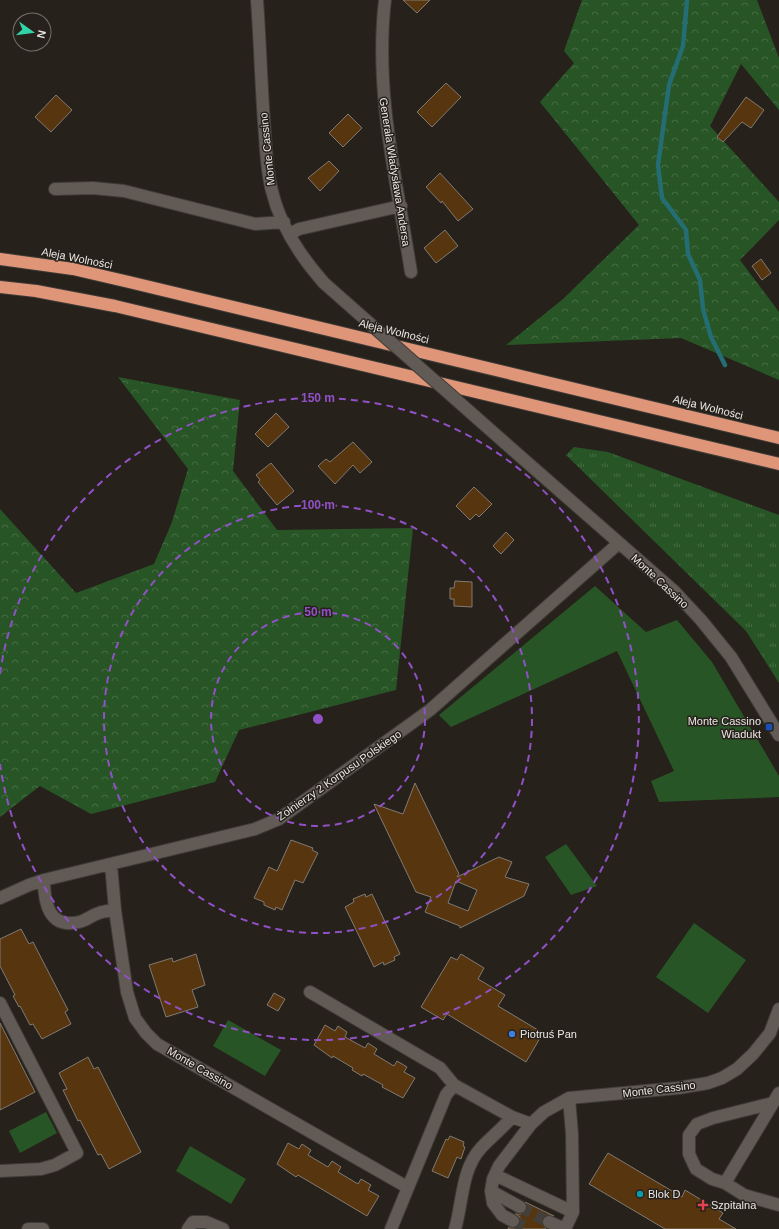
<svg xmlns="http://www.w3.org/2000/svg" width="779" height="1229" viewBox="0 0 779 1229" font-family="Helvetica,sans-serif">
	<style>
		.grass { fill: url(#grass-tufts) }
		.forest { fill: url(#forest-crowns) }
		.green { fill: #285526 }
		.lines { fill: none; stroke-linecap: round; stroke-linejoin: round }
		.stream { stroke: #256d74; stroke-width: 4.5 }
		.building { fill: #57350f; stroke: #817a73; fill-rule: evenodd }
		.minor-tunnel { stroke: #443f39; stroke-width: 12; stroke-dasharray: 12 6; stroke-linecap: butt }
		.minor-casing { stroke: #3f3b37; stroke-width: 14 }
		.highway-casing { stroke: #3f3b37; stroke-width: 14 }
		.minor { stroke: #625b55; stroke-width: 12 }
		.highway { stroke: #df9578; stroke-width: 12 }
		.minor-bridge-casing { stroke: #3f3b37; stroke-width: 14; stroke-linecap: butt }
		.minor-bridge { stroke: #625b55; stroke-width: 12 }
		.ring { fill: none; stroke: #9151c6; stroke-width: 2; stroke-dasharray: 7 5 }
		.transit-dot { fill: #1a4fb4; stroke: #26211b; stroke-width: 1.5 }
		.shop-dot { fill: #3f7fe0; stroke: #26211b; stroke-width: 1.5 }
		.culture-dot { fill: #0f9aa8; stroke: #26211b; stroke-width: 1.5 }
		.health-dot { fill: #e0444e; stroke: #26211b; stroke-width: 1.5 }
		.labels { text-anchor: middle; dominant-baseline: central; stroke-width: 3; stroke-linejoin: round; paint-order: stroke }
		.street-label { font-size: 11px; fill: #ebe7e4; stroke: #26211b }
		.poi-label { font-size: 11px; fill: #ebe7e4; stroke: #26211b; text-anchor: start }
		.centre { fill: #9151c6; stroke: #26211b; stroke-width: 2 }
		.ring-label { font-size: 12px; text-anchor: middle; font-weight: bold; fill: #9151c6; stroke: #26211b; stroke-width: 3; stroke-linejoin: round; paint-order: stroke }
	</style>
	<defs>
		<pattern id="grass-tufts" width="24" height="20" patternUnits="userSpaceOnUse"><rect width="24" height="20" fill="#285526"/><path d="M3 7l-1-3M5 7V3M7 7l1-3M15 17l-1-3M17 17v-4M19 17l1-3" fill="none" stroke="#476d45"/></pattern>
		<pattern id="forest-crowns" width="20" height="18" patternUnits="userSpaceOnUse"><rect width="20" height="18" fill="#285526"/><path d="M2 6a3 3 0 1 1 6 0M12 15a3 3 0 1 1 6 0" fill="none" stroke="#476d45"/></pattern>
	</defs>
	<rect width="100%" height="100%" fill="#26211b"/>
	<path class="grass" d="M574,447L608,452L779,515V683L746,631L566,455Z"/>
	<path class="forest" d="M582,0H757L779,58V110L741,64L710,126L779,202V220L740,260L779,312V380L681,338L506,345L563,299L639,225L540,102L574,63L564,51Z
		M118,377L240,400L233,471L277,530L413,528L396,690L239,730L215,782L91,814L40,786L0,817V509L76,593L154,564L172,522L188,469Z"/>
	<path class="green" d="M595,586L646,632L677,620L712,662L779,776V797L659,802L651,781L674,771L617,651L451,727L439,715Z
		M566,844L597,886L571,895L545,857Z
		M694,923L746,960L708,1013L656,977Z
		M228,1020L281,1050L265,1076L213,1046Z
		M46,1112L57,1133L20,1153L9,1131Z
		M190,1146L246,1179L231,1204L176,1171Z"/>
	<g class="lines">
		<path class="stream" d="M687,0L683,46L669,85L658,165L662,198L686,230L688,254L700,280L703,309L711,337L725,365"/>
	</g>
	<path class="building" d="M403,0H430L417,13Z
		M446,83L461,97L432,127L417,112Z
		M56,95L72,110L51,132L35,117Z
		M746,97L764,110L751,128L742,122L723,142L717,137Z
		M348,114L362,128L343,147L329,133Z
		M329,161L339,171L320,191L308,178Z
		M440,173L473,209L458,221L442,201L441,203L426,187Z
		M445,230L458,246L436,263L424,248Z
		M761,259L771,273L762,280L752,266Z
		M276,413L289,427L268,447L255,434Z
		M353,442L372,462L360,473L353,465L335,484L318,466L326,459L330,462Z
		M271,463L294,491L277,505L258,482L260,480L256,475Z
		M474,487L492,504L479,517L476,514L470,520L456,506Z
		M506,532L514,540L501,554L493,546Z
		M455,581L472,582V607L454,606V599H450V588H454Z
		M415,783L459,874L457,877L499,857L512,862L505,877L529,884L524,896L460,928V926L425,912L431,897L416,892L374,804L403,814ZM456,881L477,890L468,911L448,903Z
		M291,840L313,848L312,850L318,853L303,883L295,880L282,910L276,907L275,910L264,905V902L254,898L269,867L277,871Z
		M365,894L366,897L372,894L400,954L394,957L395,960L384,965L383,962L374,967L345,907L354,902L353,899Z
		M21,929L29,944L33,942L68,1010L65,1012L71,1024L42,1039L33,1024L30,1025L20,1006L19,1007L13,996L15,995L0,966V939Z
		M196,954L205,985L192,990L198,1007L166,1017L149,965L172,958L173,962Z
		M461,954L484,968L478,979L505,995L498,1006L543,1033L526,1062L447,1014L443,1020L421,1007L451,957L457,960Z
		M274,993L285,999L278,1011L267,1005Z
		M0,1023L35,1092L0,1110Z
		M325,1025L335,1031L338,1026L347,1032L345,1037L365,1048L368,1043L377,1049L374,1054L394,1066L397,1061L407,1067L404,1072L415,1078L403,1098L382,1087L383,1085L363,1074L362,1076L352,1070L353,1068L333,1056L332,1058L314,1045Z
		M88,1057L94,1069L98,1067L141,1152L109,1169L101,1154L98,1155L80,1120L78,1121L63,1090L67,1089L59,1073Z
		M450,1136L464,1142L463,1146L465,1147L461,1159L457,1157L448,1178L432,1171L446,1139L448,1140Z
		M288,1143L299,1149L302,1144L311,1150L308,1155L328,1167L332,1161L341,1167L338,1172L358,1184L361,1179L371,1185L368,1190L379,1196L367,1216L298,1175L296,1177L277,1164Z
		M608,1153L682,1197L685,1190L723,1213L719,1219L736,1229H665L589,1184Z
		M525,1202L554,1216L548,1215L542,1219V1223L546,1229H508L509,1227L517,1228L519,1225L520,1217L515,1214H521L526,1211L527,1206Z"/>
	<g class="lines">
		<path class="minor-tunnel" d="M520,1207L549,1222
			M513,1221L528,1229"/>
		<defs>
			<path id="minor" d="M257,0C260,41 261,81 264,122C266,145 266,169 272,191C280,225 301,257 324,283
				M385,0C374,92 397,182 411,272
				M55,189L93,188L124,191L255,224L284,222
				M290,234L299,229L401,206
				M513,450L674,591L701,620L731,657L779,735
				M111,865L115,910L127,992L135,1018L146,1033L157,1044L407,1187
				M44,880C44,903 49,929 79,922C87,920 92,915 99,913C104,911 110,911 115,910
				M0,898L29,885L44,880L255,829L279,819L430,710L619,543
				M310,992L440,1068L454,1085L512,1117
				M0,1003L77,1153L55,1165L41,1169L0,1171
				M773,1103L713,1118L697,1124L689,1135V1154L696,1169L712,1179L725,1183L744,1195L779,1205
				M495,1175L573,1212
				M725,1183L779,1093
				M491,1191L520,1207
				M513,1221L502,1215L493,1203L491,1191L493,1179L499,1166L531,1124L544,1112L569,1098L678,1088L708,1083L722,1078L737,1069L753,1054L770,1033L779,1009
				M549,1222L565,1229
				M28,1229H43
				M188,1229L193,1222H206L223,1229
				M391,1229L446,1095L454,1085
				M455,1229C463,1202 461,1170 481,1148C491,1137 503,1128 512,1117L531,1124
				M565,1229L573,1212L572,1134L569,1098"/>
			<path id="highway" d="M0,259L73,269L129,282L779,438
				M0,287L36,291L115,306L779,464"/>
		</defs>
		<use href="#minor" class="minor-casing"/>
		<use href="#highway" class="highway-casing"/>
		<use href="#minor" class="minor"/>
		<use href="#highway" class="highway"/>
		<defs>
			<path id="minor-bridge" d="M324,283L513,450"/>
		</defs>
		<use href="#minor-bridge" class="minor-bridge-casing"/>
		<use href="#minor-bridge" class="minor-bridge"/>
	</g>
	<g class="ring">
		<circle cx="318" cy="719" r="107"/>
		<circle cx="318" cy="719" r="214"/>
		<path d="M0 674A321 321 0 1 1 0 764"/>
	</g>
	<rect class="transit-dot" x="765" y="723" width="8" height="8" rx="2"/>
	<circle class="shop-dot" cx="512" cy="1034" r="4"/>
	<circle class="culture-dot" cx="640" cy="1194" r="4"/>
	<path class="health-dot" d="M701 1199h4v4h4v4h-4v4h-4v-4h-4v-4h4z"/>
	<g class="labels">
		<g class="street-label">
			<text transform="translate(267 149) rotate(-96)">Monte Cassino</text>
			<text transform="translate(395 172) rotate(81)">Generała Władysława Andersa</text>
			<text transform="translate(77 258) rotate(11)">Aleja Wolności</text>
			<text transform="translate(394 331) rotate(14)">Aleja Wolności</text>
			<text transform="translate(708 407) rotate(14)">Aleja Wolności</text>
			<text transform="translate(660 581) rotate(43)">Monte Cassino</text>
			<text transform="translate(339 775) rotate(-35)">Żołnierzy 2 Korpusu Polskiego</text>
			<text transform="translate(200 1068) rotate(30)">Monte Cassino</text>
			<text transform="translate(659 1089) rotate(-7)">Monte Cassino</text>
		</g>
		<g class="poi-label">
			<text x="761" y="721" text-anchor="end">Monte Cassino<tspan x="761" dy="13">Wiadukt</tspan></text>
			<text x="520" y="1034">Piotruś Pan</text>
			<text x="648" y="1194">Blok D</text>
			<text x="711" y="1205">Szpitalna</text>
		</g>
	</g>
	<circle cx="318" cy="719" r="6" class="centre"/>
	<g class="ring-label">
		<text x="318" y="402">150 m</text>
		<text x="318" y="509">100 m</text>
		<text x="318" y="616">50 m</text>
	</g>
	<g transform="translate(32 32) rotate(104)"><circle r="19" fill="#26211b" stroke="#75706b"/>
	<path d="M0-3L7 15L0 10L-7 15Z" fill="#31d4a9"/>
	<text y="-6" font-size="11" font-weight="bold" text-anchor="middle" fill="#ebe7e4">N</text>
	</g>
</svg>
